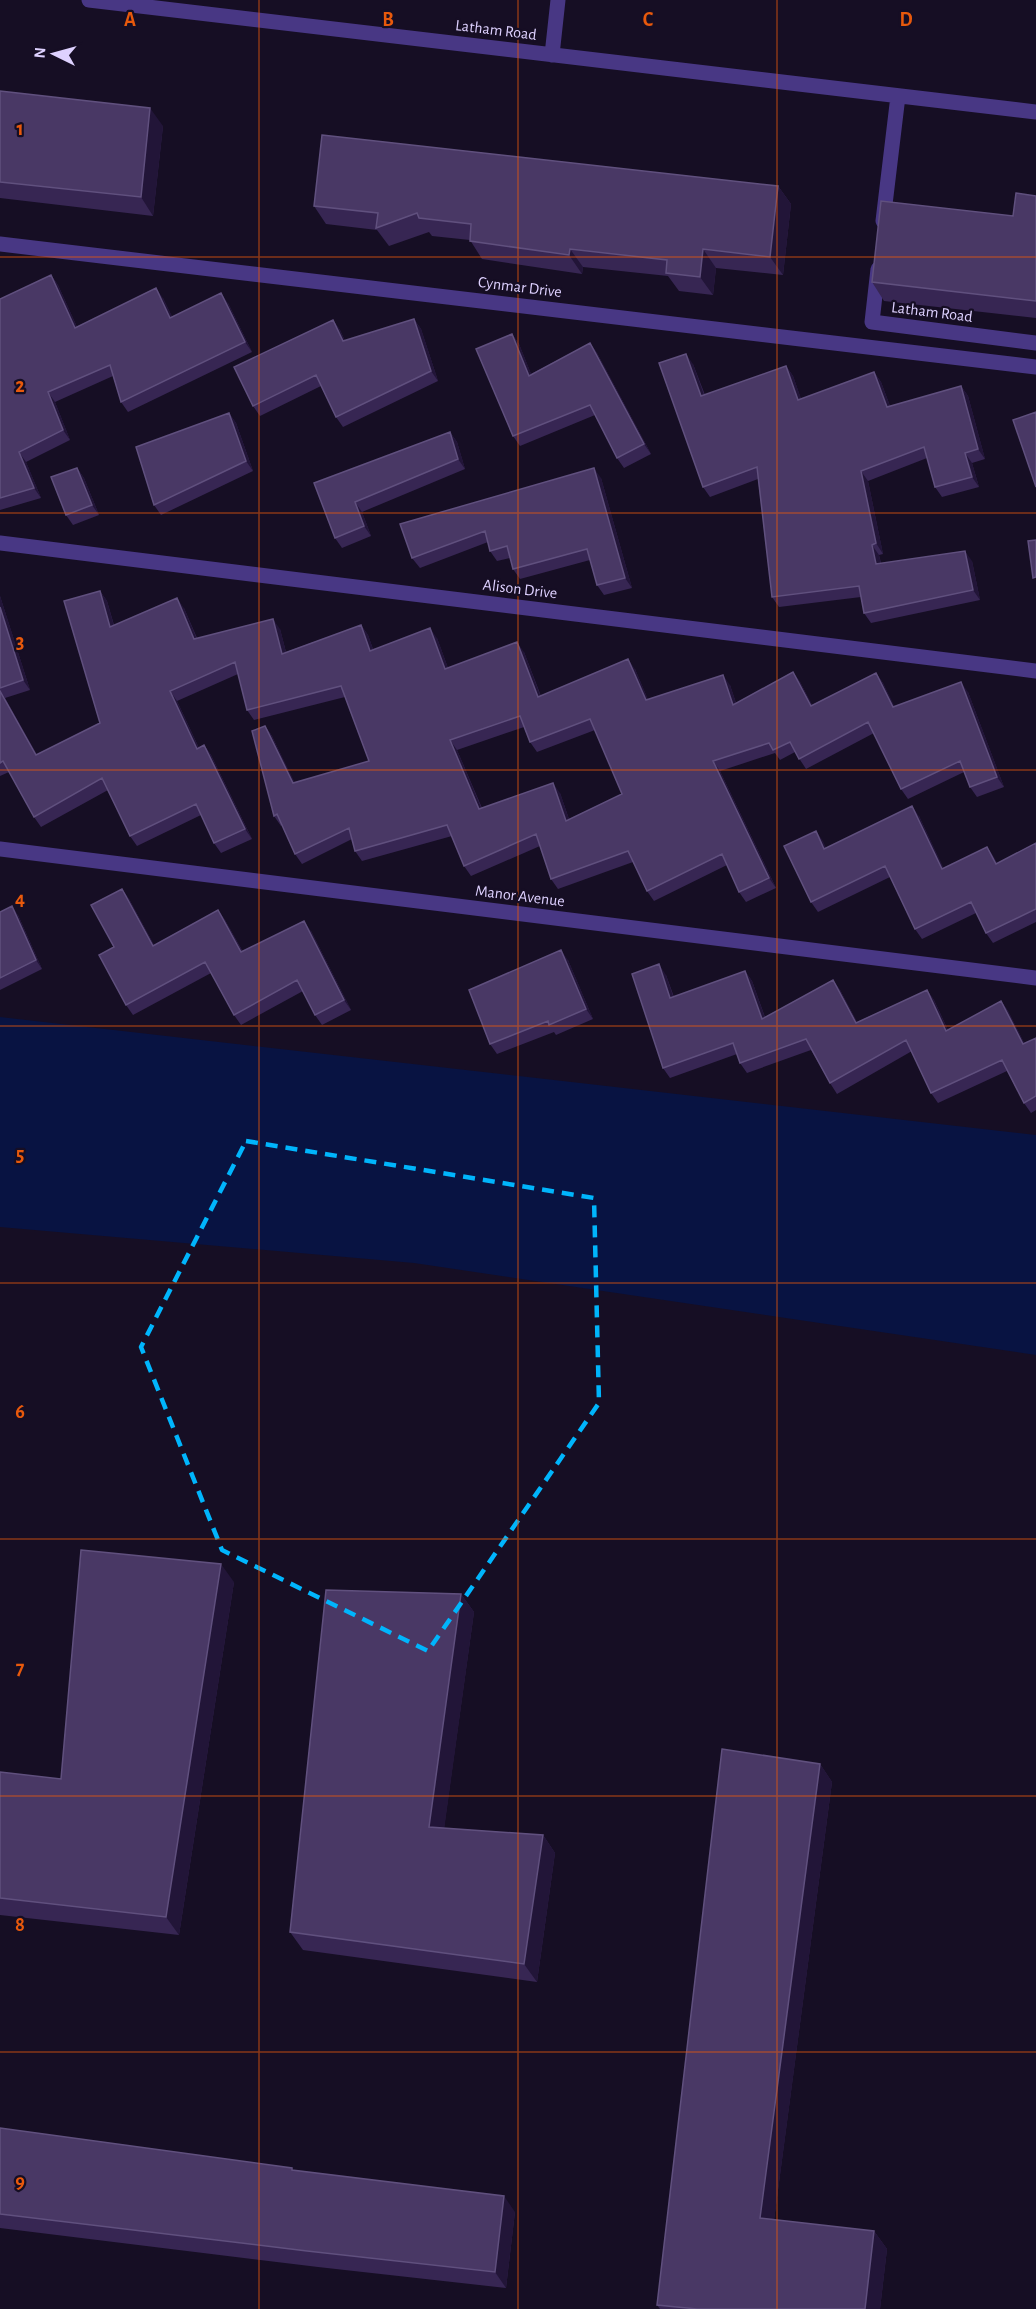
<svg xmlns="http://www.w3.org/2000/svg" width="1036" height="2309" viewBox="0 0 1036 2309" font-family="'Alegreya Sans',sans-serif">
<rect width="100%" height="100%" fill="#160e24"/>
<!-- water -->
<path fill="#081342" d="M0,1017L1036,1135V1355L414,1263L0,1227Z"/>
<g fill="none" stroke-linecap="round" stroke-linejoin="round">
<!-- minor -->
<path stroke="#483784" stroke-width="15" d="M89,0L1036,112
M552,55L558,0
M883,221L898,96
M0,244L1036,367
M878,269L872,322L1036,343
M0,543L1036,671
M0,849L1036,978"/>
</g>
<!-- wall -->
<path fill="#372653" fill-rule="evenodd" d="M0,91L163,126L153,216L0,198Z
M778,186L791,204L783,275L716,268L713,295L679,291L668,276L583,267L582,274L482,259L470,240L432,236L429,232L389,246L377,230L326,224L314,206Z
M1036,196V318L884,301L872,282L1013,216Z
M51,275L58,285L77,327L163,298L172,317L228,303L252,352L128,412L121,402L113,376L55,402L70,440L26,462L41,498L0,510V299Z
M414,319L421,329L438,381L343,427L336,417L321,386L260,416L253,406L333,320L340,330L345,341Z
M512,334L519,344L531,374L590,343L597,353L651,454L624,468L617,458L595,415L520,446L513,436Z
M693,364L705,395L786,366L793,376L801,399L874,372L881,382L890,406L961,386L968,396L985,459L972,463L979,487L942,497L935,487L927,458L868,481L883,554L879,555L881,563L972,561L980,600L871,623L864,613L861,597L779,607L772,597L758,479L710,497L703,487Z
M229,413L236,423L253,471L161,515L154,505Z
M450,432L457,442L465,469L362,512L371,536L342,548L335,538L314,483Z
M77,468L84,478L99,515L73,525L66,515Z
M601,478L632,588L604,595L597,585L590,560L520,579L513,569L510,558L497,561L490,551L488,542L420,568L412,558Z
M100,591L107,601L114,625L184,608L197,638L280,629L286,652L361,625L368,635L373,649L437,638L448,668L524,652L541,696L635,669L648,700L730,685L736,703L793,672L800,682L812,705L876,673L883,683L894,707L968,692L1004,787L977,797L970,787L964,772L908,799L901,789L874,733L806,769L795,752L780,760L775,753L720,771L776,888L746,902L739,892L727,865L654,901L647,891L633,862L558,889L551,879L540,846L471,876L464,866L452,836L362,861L355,851L352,839L302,864L295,854L282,825L281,826L274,816L265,726L272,736L294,783L369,761L345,697L254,720L247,710L238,674L177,701L199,748L204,745L211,755L252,839L221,853L214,843L201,815L137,846L130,836L108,790L41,827L34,817L9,772L0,776V596L30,690L5,698L37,755L100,723ZM524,727L530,742L537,752L595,730L622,794L569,819L560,793L482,808L457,750Z
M919,816L943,868L987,847L997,863L1036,843V922L993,943L986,933L976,913L922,939L915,929L890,877L818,912L811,902L816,831L826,848Z
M122,889L129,899L154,945L218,910L225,920L243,952L311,931L351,1010L322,1025L315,1015L303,991L241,1025L234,1015L211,973L133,1015L126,1005L114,947Z
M0,912L18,915L42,969L0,990Z
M568,960L593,1019L556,1035L554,1032L497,1054L490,1044Z
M745,971L752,981L765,1017L833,980L840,990L857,1022L927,990L934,1000L948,1030L1001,1001L1008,1011L1024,1043L1036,1038V1110L1031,1113L1024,1103L1007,1071L938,1103L931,1093L912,1051L837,1094L830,1083L811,1050L747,1073L740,1063L737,1054L670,1078L663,1068L666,975L674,997Z
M234,1582L179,1935L0,1915V1772L61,1779Z
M461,1594L474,1612L444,1828L543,1835L555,1853L537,1982L303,1950L290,1932Z
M820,1764L832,1782L774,2220L874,2231L887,2249L880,2309H660L657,2305Z
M0,2128L294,2170L515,2212L506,2288L318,2267L0,2228Z"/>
<!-- shaded-wall -->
<path fill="#221538" d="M150,108L163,126L153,216L141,197Z
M778,186L791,204L783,275L770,257Z
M570,249L583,267L582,274L569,255Z
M703,249L716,268L713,295L700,277Z
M51,275L58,285L82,338L75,328Z
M156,288L163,298L178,328L170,318Z
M221,293L228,303L252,352L245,342Z
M414,319L421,329L438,381L431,371Z
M333,320L340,330L350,351L343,341Z
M512,334L519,344L536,386L529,376Z
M590,343L597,353L651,454L644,444Z
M686,354L693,364L708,406L701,396Z
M786,366L793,376L805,410L798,400Z
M874,372L881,382L894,417L887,407Z
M961,386L968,396L985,459L978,449Z
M48,392L55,402L70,440L63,430Z
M229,413L236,423L253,471L246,461Z
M450,432L457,442L465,469L458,459Z
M19,452L26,462L41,498L34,488Z
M965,453L972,463L979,487L972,477Z
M77,468L84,478L99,515L92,505Z
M594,468L601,478L632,588L625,578Z
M861,471L868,481L883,554L876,543Z
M355,502L362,512L371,536L364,526Z
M872,545L879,555L883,574L876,564Z
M965,551L972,561L980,600L973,590Z
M100,591L107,601L117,637L110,627Z
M0,596L30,690L23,680L0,607Z
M177,598L184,608L201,649L194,639Z
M273,619L280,629L289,664L282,654Z
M361,625L368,635L377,661L370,651Z
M430,628L437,638L452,679L445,669Z
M517,642L524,652L545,708L538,697Z
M628,659L635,669L653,711L646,700Z
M793,672L800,682L818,716L811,706Z
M876,673L883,683L900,717L893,707Z
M723,675L730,685L740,715L733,705Z
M961,682L968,692L1004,787L997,777Z
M0,691L5,698L43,765L36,755Z
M170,691L177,701L204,759L197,749Z
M265,726L272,736L300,793L293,783Z
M450,740L457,750L486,819L479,809Z
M204,745L211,755L252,839L245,829Z
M713,761L720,771L776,888L769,878Z
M553,783L560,793L573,831L566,821Z
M912,806L919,816L949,879L942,869Z
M816,831L823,841L831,859L824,849Z
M987,847L994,857L1003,874L996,864Z
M122,889L129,899L160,956L153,946Z
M12,906L18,915L42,969L36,960Z
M218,910L225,920L248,962L241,952Z
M304,921L311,931L351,1010L344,1000Z
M561,950L568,960L593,1019L586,1009Z
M659,964L666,975L677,1008L670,998Z
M745,971L752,981L769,1029L762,1019Z
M833,980L840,990L863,1033L856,1023Z
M927,990L934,1000L953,1041L946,1031Z
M1001,1001L1008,1011L1030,1054L1023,1044Z
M221,1564L234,1582L179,1935L166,1917Z
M461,1594L474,1612L442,1845L429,1827Z
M820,1764L832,1782L772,2236L760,2218Z
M543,1835L555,1853L537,1982L524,1964Z
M504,2196L515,2212L506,2288L495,2272Z
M874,2231L887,2249L880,2309H865Z"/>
<!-- building -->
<path fill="#493865" stroke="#60507e" stroke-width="1.5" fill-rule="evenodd" d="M0,91L150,108L141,197L0,182Z
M322,135L778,186L770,257L703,249L700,277L666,273L667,260L570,249L569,255L470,241L471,224L419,218L417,213L376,228L378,213L314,206Z
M1016,193L1036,196V301L872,282L881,201L1013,216Z
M51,275L75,328L156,288L170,318L221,293L245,342L121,402L110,365L48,392L63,430L19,452L34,488L0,498V299Z
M414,319L431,371L336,417L316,375L253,406L234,367L333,320L343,341Z
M512,334L529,376L590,343L644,444L617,458L590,405L513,436L476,349Z
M686,354L701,396L786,366L798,400L874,372L887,407L961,386L978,449L965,453L972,477L935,487L924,447L861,471L876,543L872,545L876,564L965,551L973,590L864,613L859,586L772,597L757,467L703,487L659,363Z
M1036,412V487L1013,420Z
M229,413L246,461L154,505L136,447Z
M450,432L458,459L355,502L364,526L335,538L314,483Z
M77,468L92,505L66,515L51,477Z
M594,468L625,578L597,585L587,549L513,569L507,546L490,551L485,531L412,558L400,524Z
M1036,540V577L1033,578L1028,541Z
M100,591L110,627L177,598L194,639L273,619L282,654L361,625L370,651L430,628L445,669L517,642L538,697L628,659L646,700L723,675L733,705L793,672L811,706L876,673L893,707L961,682L997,777L970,787L960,761L901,789L868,722L799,759L790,742L773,750L769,743L713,761L769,878L739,892L722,854L647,891L628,851L551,879L536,834L464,866L447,825L355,851L349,828L295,854L277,814L274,816L252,731L265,726L293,783L369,761L341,686L247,710L235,662L170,691L197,749L204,745L245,829L214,843L196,804L130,836L102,778L34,817L3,761L0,763V691L36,755L100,723L64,601ZM520,716L530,742L590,719L622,794L566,821L553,783L479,809L450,740Z
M0,607L23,680L0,688Z
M912,806L942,869L987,847L996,864L1036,843V909L986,933L971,902L915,929L885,866L811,902L784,846L816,831L824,849Z
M122,889L153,946L218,910L241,952L304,921L344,1000L315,1015L297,980L234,1015L205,962L126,1005L99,955L114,947L91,905Z
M12,906L36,960L0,978V912Z
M561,950L586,1009L549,1025L548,1021L490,1044L469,990Z
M659,964L670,998L745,971L762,1019L833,980L856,1023L927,990L946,1031L1001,1001L1023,1044L1036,1038V1096L1024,1103L1002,1060L931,1093L906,1040L830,1083L806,1039L740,1063L733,1043L663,1068L632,974Z
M81,1550L221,1564L166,1917L0,1898V1772L61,1779Z
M326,1590L461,1594L429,1827L543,1835L524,1964L290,1932Z
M722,1749L820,1764L760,2218L874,2231L865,2309H697L657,2305Z
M0,2128L292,2168V2170L504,2196L495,2272L307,2251L0,2214Z"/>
<!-- marked area -->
<path fill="none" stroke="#00b5fc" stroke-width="4.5" stroke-dasharray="12 8" stroke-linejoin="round" d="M246,1141L594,1198L599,1403L428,1651L222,1550L141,1347Z"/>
<!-- grid -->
<path fill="none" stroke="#e8590c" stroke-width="1.5" stroke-opacity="0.55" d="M259,0V2309M518,0V2309M777,0V2309M0,257H1036M0,513H1036M0,770H1036M0,1026H1036M0,1283H1036M0,1539H1036M0,1796H1036M0,2052H1036"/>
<g text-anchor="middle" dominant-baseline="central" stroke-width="4.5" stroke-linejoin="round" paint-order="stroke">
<!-- street labels -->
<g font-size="16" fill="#ded1ff" stroke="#160e24">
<text transform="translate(496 30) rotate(7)">Latham Road</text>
<text transform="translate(520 287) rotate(7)">Cynmar Drive</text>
<text transform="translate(932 312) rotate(7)">Latham Road</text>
<text transform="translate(520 589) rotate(7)">Alison Drive</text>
<text transform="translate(520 896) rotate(7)">Manor Avenue</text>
</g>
</g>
<g font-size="20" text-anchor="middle" font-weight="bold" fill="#e8590c" stroke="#160e24" stroke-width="4.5" stroke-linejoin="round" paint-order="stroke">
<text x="130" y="26">A</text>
<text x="388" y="26">B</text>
<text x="648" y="26">C</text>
<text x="906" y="26">D</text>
<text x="20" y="135">1</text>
<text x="20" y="392">2</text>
<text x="20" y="648">3</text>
<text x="20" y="905">4</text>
<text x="20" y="1161">5</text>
<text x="20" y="1418">6</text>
<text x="20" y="1674">7</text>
<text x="20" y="1931">8</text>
<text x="20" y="2188">9</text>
</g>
<!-- north arrow -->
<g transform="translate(54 54) rotate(275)" stroke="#160e24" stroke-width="4.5" paint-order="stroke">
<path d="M0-4.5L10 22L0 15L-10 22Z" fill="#ded1ff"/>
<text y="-9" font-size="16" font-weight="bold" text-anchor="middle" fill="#ded1ff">N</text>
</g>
</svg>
